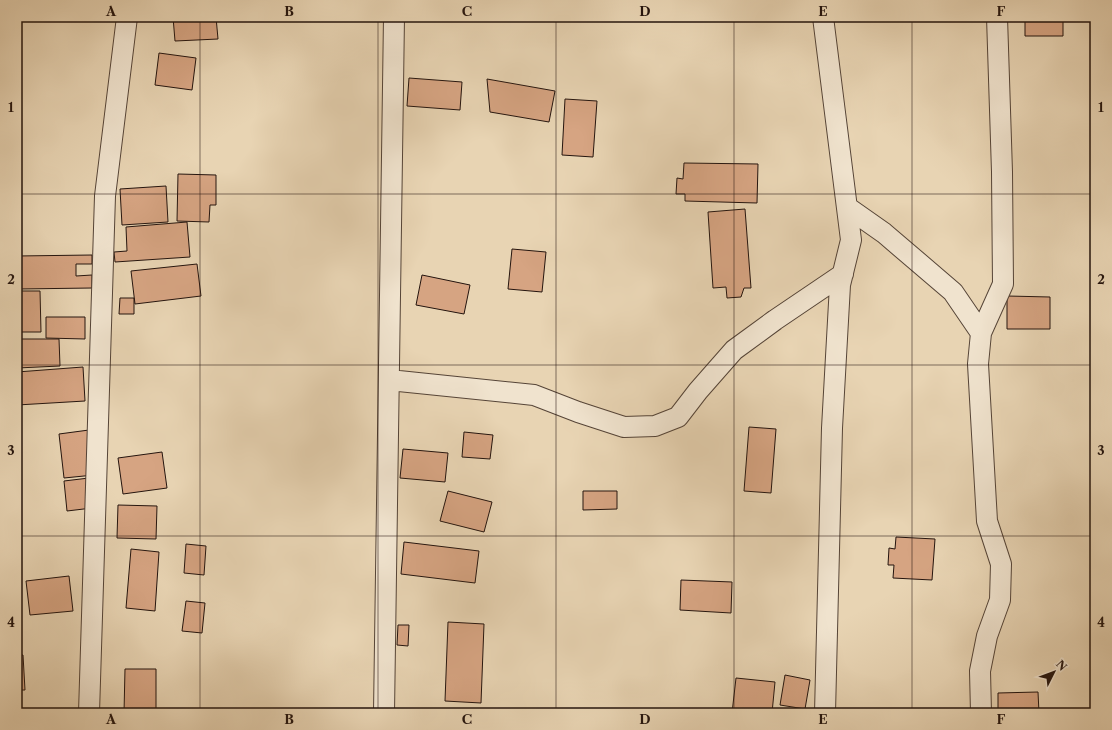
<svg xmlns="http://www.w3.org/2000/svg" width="1112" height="730" viewBox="0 0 1112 730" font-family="'Libre Caslon Text',serif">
<rect width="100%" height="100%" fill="#e8d4b3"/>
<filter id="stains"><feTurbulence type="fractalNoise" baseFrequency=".005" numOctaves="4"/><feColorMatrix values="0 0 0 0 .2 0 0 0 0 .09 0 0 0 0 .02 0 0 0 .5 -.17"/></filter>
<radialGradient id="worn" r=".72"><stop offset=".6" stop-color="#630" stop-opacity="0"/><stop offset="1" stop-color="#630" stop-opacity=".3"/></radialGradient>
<!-- building -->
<path fill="#d6a482" stroke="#24140e" d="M173,17H216L218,39L175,41Z
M1025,17H1063V36H1025Z
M159,53L196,58L192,90L155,85Z
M409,78L462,82L460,110L407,106Z
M487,79L555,91L549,122L490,112Z
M565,99L597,101L593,157L562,155Z
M684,163L758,164L757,203L685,201V194H676L677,178L683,179Z
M178,174L216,175V205H210L209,222L177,221Z
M166,186L168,222L122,225L120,189Z
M745,209L751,288H744L741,297L727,298L726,287L713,288L708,212Z
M187,222L190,257L115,262L114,252L127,251L126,227Z
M512,249L546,252L542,292L508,289Z
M92,255V264H76V276L92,275V288L17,289V256Z
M197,264L201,296L135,304L131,271Z
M422,275L470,285L464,314L416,305Z
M17,291H40L41,332H17Z
M1007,296L1050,297V329H1007Z
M120,298H134V314H119Z
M46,317H85V339L46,338Z
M17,339H59L60,366L17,368Z
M83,367L85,401L17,405V372Z
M749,427L776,429L771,493L744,491Z
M89,430L94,475L64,478L59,434Z
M464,432L493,435L490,459L462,457Z
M403,449L448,453L445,482L400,478Z
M162,452L167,488L123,494L118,458Z
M89,478L92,508L67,511L64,481Z
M448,491L492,502L484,532L440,521Z
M583,491H617V509L583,510Z
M118,505L157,506L156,539L117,538Z
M896,537L935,539L932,580L893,578L894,565H888L889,548L895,549Z
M404,542L479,551L475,583L401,574Z
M186,544L206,546L204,575L184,573Z
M131,549L159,552L155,611L126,608Z
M69,576L73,611L30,615L26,581Z
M681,580L732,582L731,613L680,610Z
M186,601L205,603L202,633L182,631Z
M448,622L484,624L481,703L445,701Z
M398,625H409L408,646L397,645Z
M17,655H23L25,690H17Z
M125,669H156V713H124Z
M785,675L810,680L805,709L780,705Z
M736,678L775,682L772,713H732Z
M1038,692L1039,713H998V693Z"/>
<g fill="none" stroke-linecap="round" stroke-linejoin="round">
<defs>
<path id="minor" d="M823,17L851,240L840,285L832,428L825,713
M847,207L884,233L953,292L981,333
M389,380L534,395L578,412L624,427L655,426L678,417L698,391L734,350L775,320L843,274
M89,713L105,196L127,17
M384,713L394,17
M981,713L980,671L987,636L1000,600L1001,564L987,521L978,364L981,333L1003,284L1002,172L997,17"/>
</defs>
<!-- minor casing -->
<use href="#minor" stroke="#554437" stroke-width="22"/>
<!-- minor -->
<use href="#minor" stroke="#f0e3ce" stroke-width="20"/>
</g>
<!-- grid -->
<path fill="none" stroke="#24140e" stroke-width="1" stroke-opacity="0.55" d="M200,17V713M378,17V713M556,17V713M734,17V713M912,17V713M17,194H1095M17,365H1095M17,536H1095"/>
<!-- margin -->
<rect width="1112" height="730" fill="none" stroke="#e8d4b3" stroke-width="44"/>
<!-- north arrow -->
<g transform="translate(1054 672) rotate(48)" stroke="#f0e3ce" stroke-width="3" paint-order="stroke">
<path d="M0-3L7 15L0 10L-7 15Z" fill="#24140e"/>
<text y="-6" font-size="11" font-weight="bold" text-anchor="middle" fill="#24140e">N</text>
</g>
<rect x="22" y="22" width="1068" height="686" fill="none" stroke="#24140e" stroke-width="1.5"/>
<g font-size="13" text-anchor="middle" font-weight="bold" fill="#24140e">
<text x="111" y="16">A</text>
<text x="289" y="16">B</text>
<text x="467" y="16">C</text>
<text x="645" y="16">D</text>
<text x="823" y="16">E</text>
<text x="1001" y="16">F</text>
<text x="11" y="112">1</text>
<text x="1101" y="112">1</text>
<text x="11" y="284">2</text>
<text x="1101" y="284">2</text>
<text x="11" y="455">3</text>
<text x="1101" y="455">3</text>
<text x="11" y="627">4</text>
<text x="1101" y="627">4</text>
<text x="111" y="724">A</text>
<text x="289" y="724">B</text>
<text x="467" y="724">C</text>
<text x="645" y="724">D</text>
<text x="823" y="724">E</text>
<text x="1001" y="724">F</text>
</g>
<rect width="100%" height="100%" filter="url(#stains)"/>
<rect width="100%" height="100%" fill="url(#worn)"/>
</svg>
